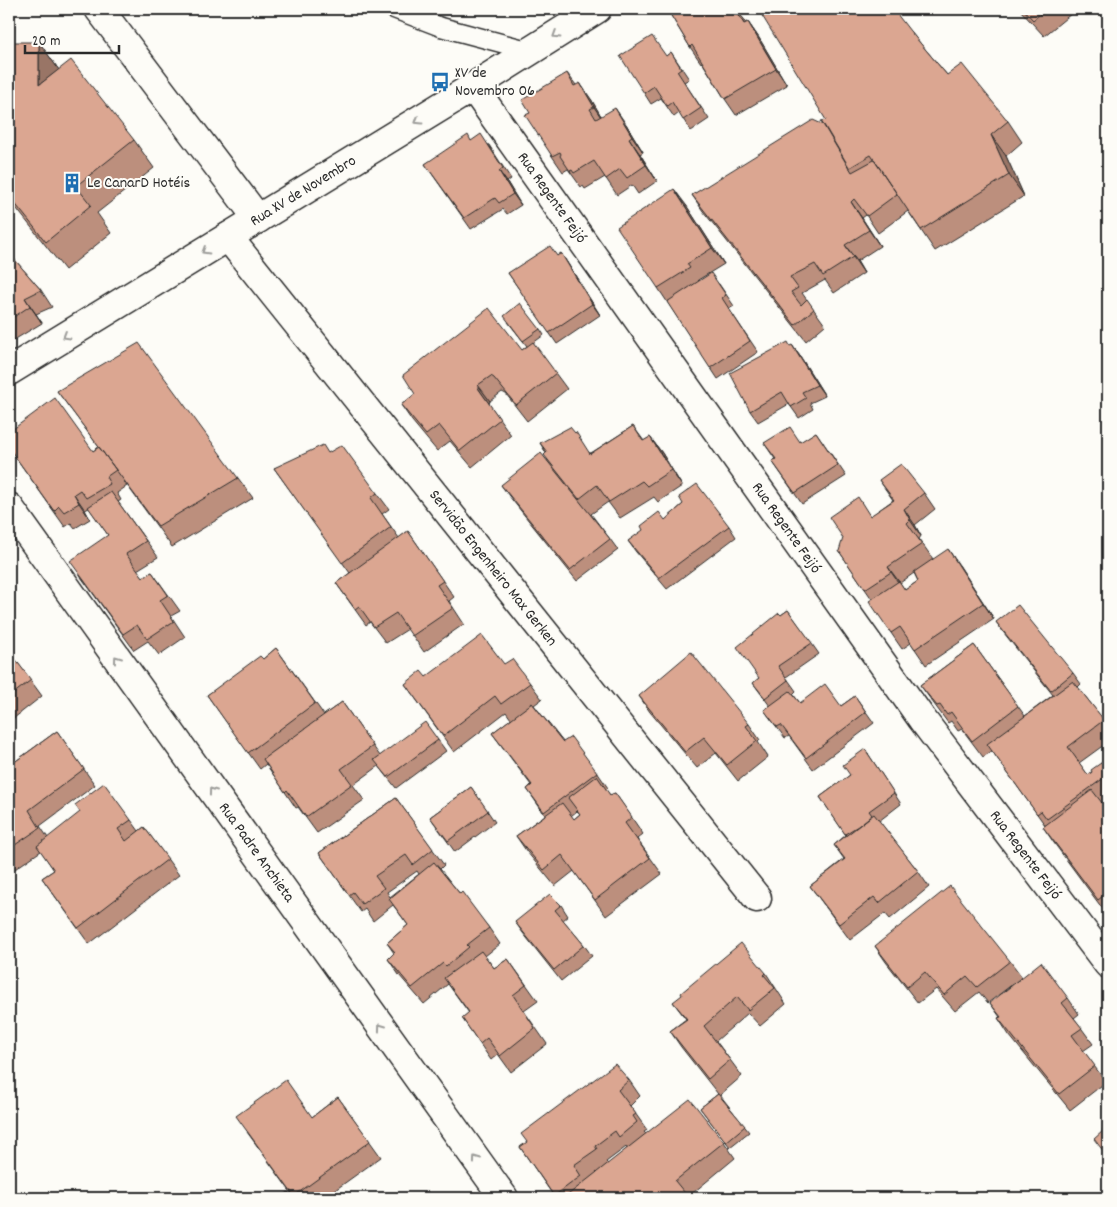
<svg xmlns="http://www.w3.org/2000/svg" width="1117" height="1207" viewBox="0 0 1117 1207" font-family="Dekko,sans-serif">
<rect width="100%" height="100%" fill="#fdfcf7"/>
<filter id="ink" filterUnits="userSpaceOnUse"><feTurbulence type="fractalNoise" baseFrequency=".02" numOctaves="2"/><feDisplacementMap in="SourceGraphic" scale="10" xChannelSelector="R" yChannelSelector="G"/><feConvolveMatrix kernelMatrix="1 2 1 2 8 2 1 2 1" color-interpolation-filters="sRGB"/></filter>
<g filter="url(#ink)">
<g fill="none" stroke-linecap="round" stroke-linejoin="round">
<defs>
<path id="lane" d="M394,9L441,27L531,51"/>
<g id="street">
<path d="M99,9L258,219"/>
<path id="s1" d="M473,87L922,719L1108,964"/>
<path id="s2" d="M228,237L757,898"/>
<path id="s3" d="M9,507L504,1198"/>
</g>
<g id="primary">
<path id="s4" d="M9,371L473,87L597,9"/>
</g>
</defs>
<!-- lane casing -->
<use href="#lane" stroke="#2b2b2b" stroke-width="21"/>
<!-- street casing -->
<use href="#street" stroke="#2b2b2b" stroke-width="31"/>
<!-- primary casing -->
<use href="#primary" stroke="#2b2b2b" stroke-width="31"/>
<!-- lane -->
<use href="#lane" stroke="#fdfcf7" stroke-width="18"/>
<!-- street -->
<use href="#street" stroke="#fdfcf7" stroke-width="28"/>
<!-- primary -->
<use href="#primary" stroke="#fdfcf7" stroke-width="28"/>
</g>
<!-- wall -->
<path fill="#bc8f7d" stroke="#2b2b2b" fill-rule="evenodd" d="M667,9H736L746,23L748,22L759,38L787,85L736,115L725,99L702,62L701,63L690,47Z
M1019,9H1077L1044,36Z
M910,31L947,75L1008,121L1022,142L1006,156L1024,196L935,251L908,211L878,233L866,215L862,218L880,246L857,261L864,273L834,293L825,280L802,293L825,325L806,341L703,211L692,195L824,125L826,120Z
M39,42L59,70L134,140L154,168L97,213L111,233L65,270L9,199V102L13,107Z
M671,52L689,79L684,82L709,119L691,131L679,113L674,117L661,98L651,104L644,93L666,56Z
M567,73L576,85L591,99L601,116L626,124L643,152L640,154L657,181L638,194L632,185L617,195L605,177L585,189L583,186L581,187L568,169L563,172L552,156L530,113Z
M471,141L489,145L511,179L507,182L521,205L507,214L503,209L471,229L425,164Z
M686,205L724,264L698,280L699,281L719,284L734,306L729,309L758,352L718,379L658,288Z
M9,253L41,290L52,307L36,314L42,323L9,343Z
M561,253L568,264L600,315L557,344L508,273L557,256Z
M508,322L540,329L544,335L533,343L567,389L527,421L506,394L502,392L490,401L489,404L511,435L472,467L450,441L437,451L412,421L401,405L415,394L522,350L527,346Z
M790,346L800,356L825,396L810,403L813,409L799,418L789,404L758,422L750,411Z
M57,391L238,478L253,498L172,547L124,481L127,486L117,493L121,500L118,502L158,557L137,570L143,577L152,572L180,611L171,616L185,637L159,655L148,641L134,650L81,577L108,535L89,508L85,510L90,519L75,528L71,523L65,527L9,448L93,451L99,447Z
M633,426L644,441L650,437L662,453L682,486L658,502L654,497L620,518L608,502L591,514L610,539L618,550L577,581L509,496L501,485L548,461L546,453L540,443L591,453Z
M816,432L846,476L802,504L772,461L775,459L764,443L801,442Z
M329,453L377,493L389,509L382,514L399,538L408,531L454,597L449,601L464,624L424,652L408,629L386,643L370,622L366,625L336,583L350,573L274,468Z
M879,480L924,493L935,509L915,525L921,536L919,539L933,559L959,565L994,619L926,665L911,643L902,649L891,633L872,599L839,551L871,516L893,500ZM914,573L918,581L905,590L900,583Z
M683,504L729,526L736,537L667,589L636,552L628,541L665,520Z
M788,610L819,654L786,677L796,691L793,694L800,703L841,706L855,696L874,723L813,769L789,736L785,738L764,710L770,706L753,683L759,678L781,615Z
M996,622L1073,673L1081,684L1078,687L1108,726V742L1079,763L1088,775L1108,758V799L1102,803L1106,808L1108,807V916L1054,843L1043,827L1045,825L992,751L983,757L962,729L958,731L951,721L948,723L920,685L974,645L1025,716L1053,695L1004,633Z
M276,648L324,715L342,702L380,756L438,740L446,751L396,788L379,766L353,785L364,800L317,833L298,807L296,808L266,764L260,769L207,695L263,659Z
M9,651L42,696L9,722Z
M504,664L530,683L542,699L534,705L563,742L597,772L608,788L606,790L610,795L615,793L643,834L637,839L662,874L606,916L574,871L555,886L527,852L516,836L545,815L527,789L531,785L492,733L511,719L506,712L454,752L405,684L426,677ZM577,811L580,814L574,819L571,816Z
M639,696L749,724L760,740L758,742L768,757L738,781L716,753L697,768L650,712Z
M57,731L95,785L40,826L48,838L131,820L139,831L144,827L179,875L89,944L42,878L54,870L41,851L9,873V766Z
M865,749L901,804L879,821L918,871L929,887L890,919L885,913L850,940L810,886L844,859L834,845L846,835L820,797L850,775Z
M471,787L495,822L455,852L430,817Z
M396,798L444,865L440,869L460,894L489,928L500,944L485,956L494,968L508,959L538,1001L524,1011L547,1044L511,1072L498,1054L491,1060L462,1018L469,1013L448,984L424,1004L399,975L388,959L394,953L387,943L408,925L393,905L373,921L365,909L361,912L319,853ZM417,871L419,874L390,897L387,892Z
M561,905L568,916L563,920L584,945L592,956L561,981L523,933L515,922Z
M875,946L1010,961L1022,977L988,1003L979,992L955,1011L936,989L918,1003L886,962Z
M766,973L786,1004L760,1026L748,1013L716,1041L742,1076L720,1095L749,1132L730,1147L700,1108L718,1094L681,1047L670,1031L686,1019L673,1002Z
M1068,998L1079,1014L1074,1018L1093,1044L1083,1051L1106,1082L1070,1110L1009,1035L998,1018L1000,1017L990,1003Z
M629,1080L640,1096L630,1106L647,1130L644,1132L646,1134L724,1142L735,1158L688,1197L689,1198H555L520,1147ZM626,1147L627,1149L608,1164L606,1162Z
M338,1097L381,1157L324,1198H295L247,1132L312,1117Z"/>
<!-- shaded-wall -->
<path fill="#997466" stroke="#2b2b2b" d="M735,9L744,19L756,41L744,24Z
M748,22L759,38L787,85L776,69Z
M39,42L59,70L39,85Z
M580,83L591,99L605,123L594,107Z
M615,108L626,124L643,152L632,136Z
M991,135L1006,156L1024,196L1009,175Z
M629,138L640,154L657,181L646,165Z
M499,171L507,182L521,205L513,194Z
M674,189L686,205L724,264L712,248Z
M851,202L862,218L880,246L869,230Z
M845,245L857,261L864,273L853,257Z
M561,253L568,264L600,315L592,304Z
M25,298L36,314L42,323L30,306Z
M792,345L800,356L825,396L817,385Z
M478,385L490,401L489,404L478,388Z
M650,437L662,453L682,486L671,470Z
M74,494L85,510L90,519L79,503Z
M904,509L915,525L921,536L910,520Z
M948,549L959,565L994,619L983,603Z
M888,567L900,583L902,588L891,572Z"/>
<!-- building -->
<path fill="#dba691" stroke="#2b2b2b" d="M667,9H735L744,24L748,22L776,69L725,99L692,45L690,47Z
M758,9H893L910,31L947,75L962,64L1008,121L991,135L1009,175L921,230L871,155L849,168L821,121L826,120Z
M1023,9H1046L1033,20Z
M652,36L666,56L671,52L681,68L677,71L701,108L683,120L672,102L667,106L654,86L644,93L620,56Z
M13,42H39V85L71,60L134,140L76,186L91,205L46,242L9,196V102L13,107Z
M567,73L574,86L580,83L594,107L590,109L596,119L615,108L632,136L629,138L646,165L627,178L620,169L606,179L594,161L574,173L572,170L570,171L560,156L561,154L560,152L552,156L525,115L530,113L522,100Z
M813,120L824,125L852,172L874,160L897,194L867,216L854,199L851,202L869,230L845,245L853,257L823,276L815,264L790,277L798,288L791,292L801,305L807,299L814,309L795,325L692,195Z
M481,134L503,168L499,171L513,194L499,203L495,198L464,218L425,164L468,135L471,141Z
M674,189L712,248L687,264L690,268L658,288L617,227Z
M550,246L557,256L561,253L592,304L549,333L508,273Z
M9,253L41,290L25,298L30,306L9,320Z
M711,273L726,295L722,298L750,341L710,368L667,302Z
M520,303L540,329L523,341L504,316Z
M489,308L522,350L533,342L556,373L516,405L494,378L491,376L478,385V388L500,419L460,451L439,425L426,435L401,405L415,394L403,375Z
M788,342L790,346L792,345L817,385L802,392L806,398L791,407L782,392L750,411L730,373Z
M139,343L238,478L158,526L57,391Z
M55,398L93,451L99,447L116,470L106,477L110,484L86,498L80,490L74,494L79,503L64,512L59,506L54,511L9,448V432Z
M633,426L643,441L650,437L671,470L647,486L642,481L609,502L597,485L579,499L544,455L547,452L540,443L570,427L575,433L576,432L590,454Z
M790,427L800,442L816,432L838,465L795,493L772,461L776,459L764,443Z
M323,445L328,453L342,445L377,493L371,498L391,527L342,563L274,468Z
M541,453L610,539L570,570L501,485Z
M901,464L924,493L904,509L910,520L907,523L922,544L888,567L891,572L865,589L839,551L843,538L829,517L858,497L870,516L894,500L879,480Z
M697,484L729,526L659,578L628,541L643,530L641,526L659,512L665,520L683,504L679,497Z
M111,492L146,541L126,554L143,577L152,572L168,595L160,600L174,621L147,639L137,625L123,634L70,561L108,535L88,507Z
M408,531L443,581L437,585L453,608L412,636L396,613L374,627L359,606L355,609L336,583Z
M948,549L983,603L915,649L900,627L891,633L869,601L899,581L905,590L918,581L914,572Z
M1018,605L1073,673L1051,691L996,622Z
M788,610L812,643L778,666L788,680L765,698L753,683L759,678L737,647L779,613L781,615Z
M482,635L504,664L512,659L530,683L501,704L495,696L443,736L405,684L421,671L426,677Z
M974,645L1018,706L972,741L951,712L947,715L940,705L937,706L920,685Z
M276,648L315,703L248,753L207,695L260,656L263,659Z
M9,651L31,680L9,697Z
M691,652L749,724L746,726L757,741L727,765L704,737L685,752L639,696Z
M1073,681L1104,720L1068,747L1088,775L1092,772L1091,770L1108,758V775L1047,819L1041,811L1037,814L987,744Z
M825,684L841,706L855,696L866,712L806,758L781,725L777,727L764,710L790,691L800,703Z
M342,702L373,746L341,769L352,784L306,817L287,790L285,792L263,759Z
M532,703L563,742L571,737L597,772L544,812L527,789L532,785L492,733Z
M425,722L438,740L388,777L374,760Z
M57,731L84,769L29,810L40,828L9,849V766Z
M865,749L894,793L869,811L872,815L858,826L845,834L820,797L850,775L843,765Z
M597,776L610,795L615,793L632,817L625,823L650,858L595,900L562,855L544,870L516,836L562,803L574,819L580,814L568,798Z
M104,783L131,820L118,829L126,841L144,827L168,859L78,928L42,878L54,870L37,846L80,812L75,805Z
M471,787L488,811L448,841L430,817Z
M1092,790L1106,808L1108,807V892L1098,900L1043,827Z
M396,798L433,849L413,865L406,855L375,876L384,888L362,904L353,892L349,895L319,853Z
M874,814L918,871L879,903L874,897L839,924L810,886L845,859L834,845Z
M434,862L460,894L462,892L489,928L467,945L469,947L446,966L443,963L412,988L388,959L395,952L387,943L408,925L389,899Z
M950,886L1010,961L977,987L967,976L944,995L925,972L907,987L875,946Z
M550,894L561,905L555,910L584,945L554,970L515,922Z
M741,943L766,973L764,975L775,988L748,1010L737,997L704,1026L730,1060L708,1079L670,1031L687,1019L673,1002L682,995L681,993Z
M481,951L494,968L508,959L526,985L513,995L535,1028L500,1056L487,1038L480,1044L462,1018L469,1012L444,978Z
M1041,962L1068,998L1062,1003L1082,1028L1072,1035L1095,1066L1059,1094L998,1018L1001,1017L990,1003Z
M615,1064L629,1080L618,1090L636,1114L633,1116L637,1122L619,1137L615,1131L595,1146L597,1149L574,1165L581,1176L554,1196L520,1147L527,1142L521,1134Z
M286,1080L312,1117L338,1097L370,1141L294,1196L236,1116Z
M718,1094L745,1126L726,1142L700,1108Z
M690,1099L724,1142L675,1181L689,1198H564Z
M1108,1125V1157L1094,1139L1103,1131L1102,1130Z
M288,1192L293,1198H281Z"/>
<!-- one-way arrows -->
<defs><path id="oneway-chevron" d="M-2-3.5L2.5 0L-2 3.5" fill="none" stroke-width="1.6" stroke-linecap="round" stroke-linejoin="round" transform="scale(1.25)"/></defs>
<g stroke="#9e9e9b">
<use href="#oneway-chevron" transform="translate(556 35) rotate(148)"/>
<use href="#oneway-chevron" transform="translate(418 121) rotate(148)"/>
<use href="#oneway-chevron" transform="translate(205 251) rotate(149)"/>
<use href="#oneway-chevron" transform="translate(66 336) rotate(149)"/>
<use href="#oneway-chevron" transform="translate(117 659) rotate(-126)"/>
<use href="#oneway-chevron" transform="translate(212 791) rotate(-126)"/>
<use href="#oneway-chevron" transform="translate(381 1027) rotate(-126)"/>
<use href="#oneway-chevron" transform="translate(476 1159) rotate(-126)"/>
</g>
</g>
<!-- icons -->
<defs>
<symbol id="bus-bare" viewBox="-9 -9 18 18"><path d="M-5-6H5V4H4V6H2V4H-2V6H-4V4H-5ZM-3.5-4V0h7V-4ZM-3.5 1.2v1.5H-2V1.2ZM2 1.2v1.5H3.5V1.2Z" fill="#1f6fb2" stroke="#fdfcf7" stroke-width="2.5" paint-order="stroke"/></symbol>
<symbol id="building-bare" viewBox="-9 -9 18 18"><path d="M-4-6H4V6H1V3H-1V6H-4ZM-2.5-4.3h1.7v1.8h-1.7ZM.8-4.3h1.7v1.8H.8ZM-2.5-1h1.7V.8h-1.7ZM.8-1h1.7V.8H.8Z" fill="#1f6fb2" stroke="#fdfcf7" stroke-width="2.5" paint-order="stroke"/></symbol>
</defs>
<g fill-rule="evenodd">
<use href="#bus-bare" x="426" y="68" width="28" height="28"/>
<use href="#building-bare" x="58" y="169" width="28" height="28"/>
</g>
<g text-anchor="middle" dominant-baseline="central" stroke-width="4" stroke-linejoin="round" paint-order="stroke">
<!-- poi labels -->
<g font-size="16" fill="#2b2b2b" stroke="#fdfcf7" text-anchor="start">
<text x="455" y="73">XV de<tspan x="455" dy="18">Novembro 06</tspan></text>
<text x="87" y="183">Le CanarD Hotéis</text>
</g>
<!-- street labels -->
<g font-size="16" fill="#2b2b2b" stroke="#fdfcf7">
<text stroke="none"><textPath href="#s4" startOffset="345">Rua XV de Novembro</textPath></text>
<text stroke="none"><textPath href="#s1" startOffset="136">Rua Regente Feijó</textPath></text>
<text stroke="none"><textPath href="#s1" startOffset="541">Rua Regente Feijó</textPath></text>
<text stroke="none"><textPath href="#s2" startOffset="424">Servidão Engenheiro Max Gerken</textPath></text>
<text stroke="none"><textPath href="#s3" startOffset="425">Rua Padre Anchieta</textPath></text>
<text stroke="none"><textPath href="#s1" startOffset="946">Rua Regente Feijó</textPath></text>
</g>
</g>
<!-- margin -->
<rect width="1117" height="1207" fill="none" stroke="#fdfcf7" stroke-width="30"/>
<rect x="15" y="15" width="1087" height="1177" fill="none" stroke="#2b2b2b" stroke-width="2" filter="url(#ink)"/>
<!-- scale -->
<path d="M25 45v8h94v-8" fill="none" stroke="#2b2b2b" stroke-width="2.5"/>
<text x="32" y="45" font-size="15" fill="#2b2b2b" stroke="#fdfcf7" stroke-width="4" paint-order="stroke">20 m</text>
</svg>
